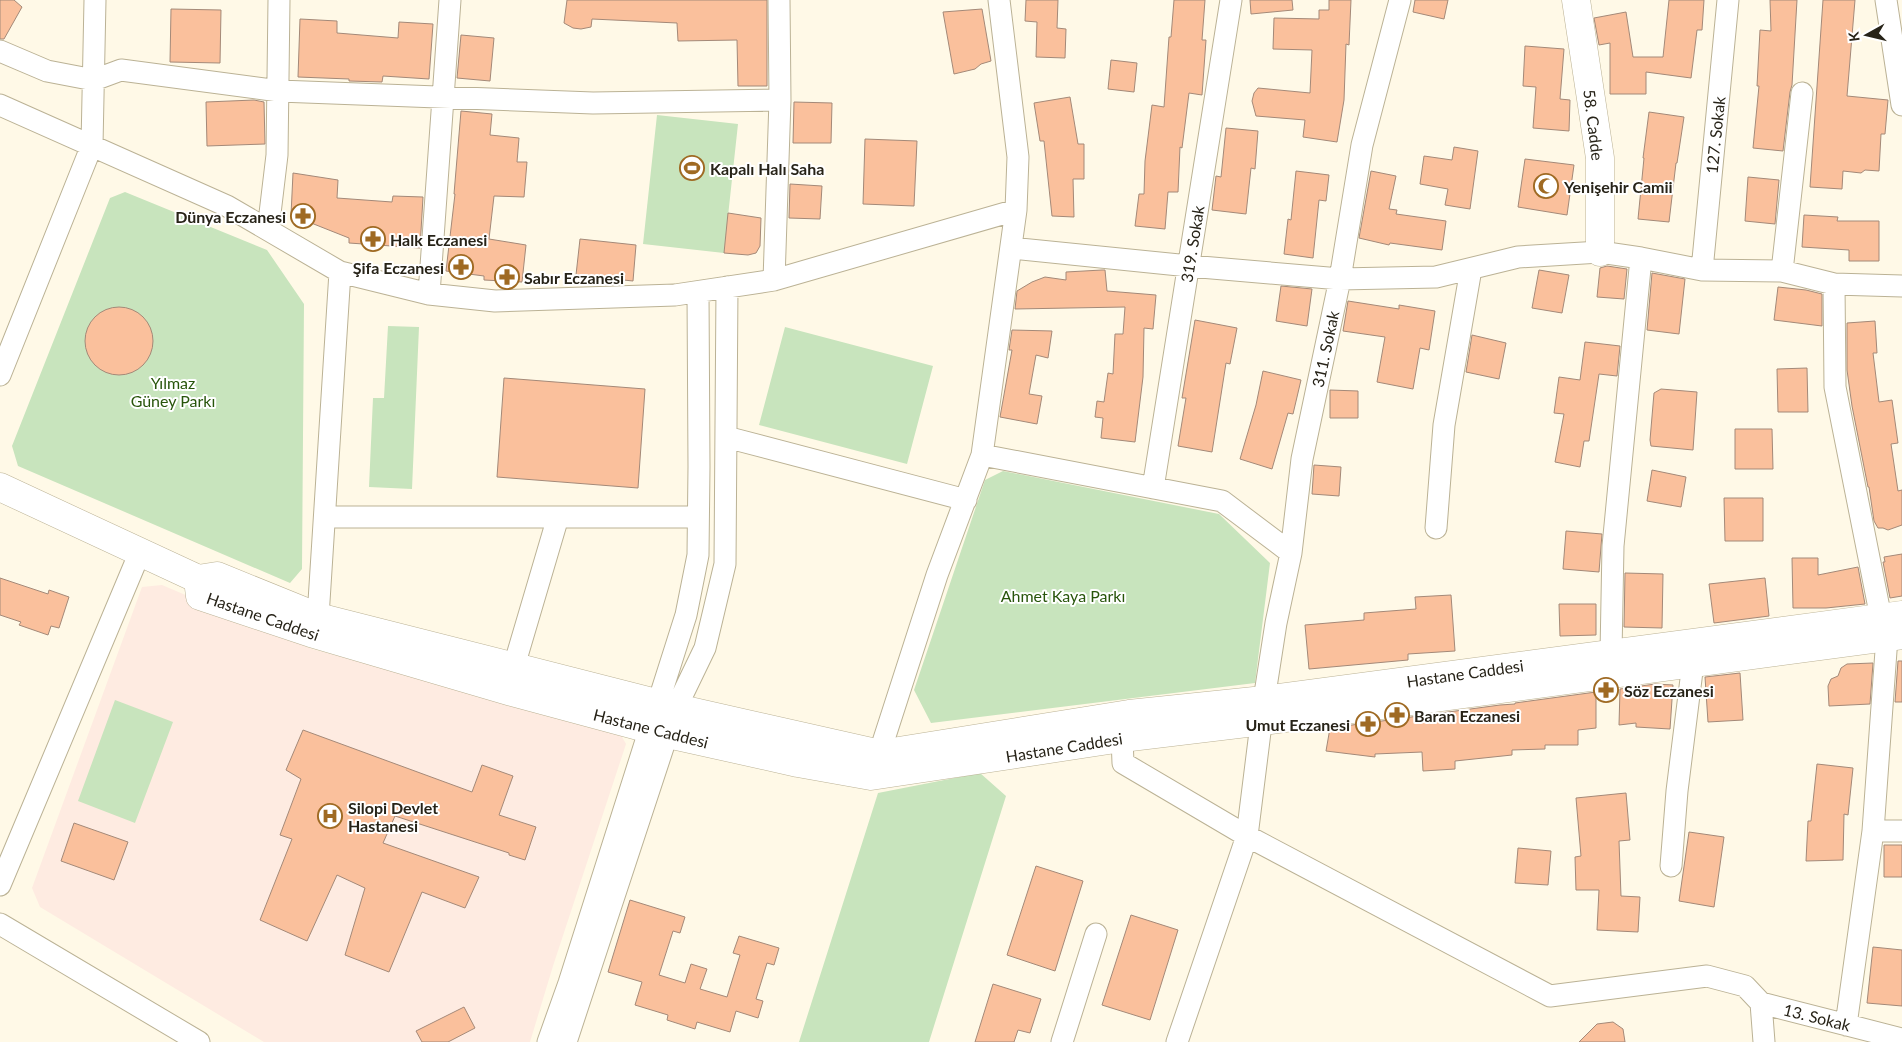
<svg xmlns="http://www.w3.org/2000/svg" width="1902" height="1042" viewBox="0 0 1902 1042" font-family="Lato,sans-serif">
<rect width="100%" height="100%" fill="#fff9e7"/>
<!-- medical -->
<path fill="#feebe1" d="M162,585L312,649L618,730L626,744L553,966L530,1042H264L40,907L32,888L142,587Z"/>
<!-- green -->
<path fill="#c8e4bd" d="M657,115L738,124L724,253L643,244Z
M125,192L267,250L304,304L302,569L290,583L18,466L12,446L110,198Z
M388,326L419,327L412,489L369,487L373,398H384Z
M785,327L933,366L907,464L759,425Z
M1003,471L1219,514L1270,563L1255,683L931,723L914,690L985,480Z
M115,700L173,722L135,823L78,801Z
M980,773L1006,796L929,1042H799L878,793Z"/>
<!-- building -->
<path fill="#fac09c" stroke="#a48978" d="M0,0H14L22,7L4,39H0Z
M567,0H767V86H738L737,40L678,41L677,23L592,19L591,27L581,29L573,28L564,23Z
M1026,0H1058L1057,28L1066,29L1065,58L1036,57L1037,22L1025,21Z
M1174,0H1205L1202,40H1206L1202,95L1189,93L1182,148L1180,147L1178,192H1168L1165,229L1135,226L1139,194H1144L1145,161L1152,105L1164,107L1169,37H1171Z
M1250,0H1292L1293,10L1251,14Z
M1329,0H1351L1349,45L1346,44L1344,100L1337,142L1303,137L1305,120L1256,116L1252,101L1254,93L1258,88L1310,93L1312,50L1273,49L1274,18L1319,19V10H1329Z
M1415,0H1448L1444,19L1413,12Z
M1669,0H1704L1702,30H1697L1691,78L1646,72V94H1610V43L1599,45L1594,18L1626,12L1633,57H1663Z
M1770,0H1797L1792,85L1790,92L1783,151L1753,148L1759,86H1757L1760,30L1771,31Z
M1823,0H1855L1847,96L1888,100L1885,134H1881L1879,171L1865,170L1861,173L1843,171L1842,189L1810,187Z
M171,9L221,10L220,63L170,62Z
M982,9L991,61L981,64L975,69L954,74L943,12Z
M300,19L337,21V33L398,38L399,22L433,24L429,79L383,76L382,82L349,81V79L298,77Z
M461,35L494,38L490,81L457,78Z
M1525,46L1564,49L1560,99L1570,100L1569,131L1533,128L1536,87L1523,86Z
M1111,60L1137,63L1134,92L1108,89Z
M1070,97L1078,144H1084V179H1073L1074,217L1052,216L1044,141H1040L1034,103Z
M254,100L264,102L265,144L207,146L206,102Z
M794,102L832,103L831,143H793Z
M461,111L492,114L490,135L519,138L517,162H527L524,197L494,196L489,239L526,245L522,282L484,280V276L446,271L455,194H454Z
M1649,112L1684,117L1677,163H1676L1669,222L1638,219L1644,158H1643Z
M1226,128L1258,131L1255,169L1251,168L1246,214L1212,210L1216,176L1221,177Z
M865,139L917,141L914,206L863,204Z
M1454,147L1478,151L1470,209L1445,205L1448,189L1420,184L1424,156L1452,160Z
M1525,159L1574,165L1567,215L1518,207Z
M1296,171L1329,175L1326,201L1319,200L1313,258L1284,254L1288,219L1291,220Z
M1371,171L1396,176L1389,209L1397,210L1396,214L1446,221L1442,250L1390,243L1389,245L1359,238Z
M293,173L338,180L337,198L392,202L393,196L423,197L420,248L349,243V238L291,215Z
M1748,177L1779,180L1775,224L1745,221Z
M790,184L822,186L820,219L789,218Z
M728,213L761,218L760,246L756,253L748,255L724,253Z
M1804,215L1838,217L1837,221H1879V261H1849V250L1802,247Z
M580,239L636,245L633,281L576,275Z
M1607,266L1627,269L1624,299L1597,297L1600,268Z
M1102,270H1105L1107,291L1156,295L1153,329L1144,328L1143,377L1135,442L1101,438L1103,418L1095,417L1097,401L1104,402L1108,373L1113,374L1115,334H1123L1125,307L1015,309L1017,291L1032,282L1045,277L1066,280V272Z
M1539,270L1569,275L1562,313L1532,308Z
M1652,273L1685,279L1679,334L1647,330Z
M1281,286L1312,289L1307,326L1276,321Z
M1778,287L1806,290L1822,294V326L1774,320Z
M1348,301L1399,309V305L1435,311L1429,350L1420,348L1413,389L1377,382L1385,337L1343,331Z
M85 341a34 34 0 1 1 68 0a34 34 0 1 1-68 0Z
M1195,320L1237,328L1230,364L1226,363L1212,452L1178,446L1186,398H1182Z
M1875,321L1877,353H1873L1879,402L1892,400L1898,443L1891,444L1898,491L1902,490V525L1888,530L1883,528H1878L1874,521L1869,487H1868L1852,406L1847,370V323Z
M1012,330L1052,331L1048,358L1036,355L1029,394L1042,396L1037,424L1000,417L1012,350H1009Z
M1472,335L1506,343L1499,379L1466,372Z
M1585,342L1620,346L1617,376L1599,374L1589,441H1584L1580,467L1555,462L1564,414L1554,413L1559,377L1580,380Z
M1807,368L1808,412H1778L1777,369Z
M1263,371L1301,380L1293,414L1288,413L1272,469L1240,459L1256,405Z
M504,378L645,389L638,488L497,477Z
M1661,389L1697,392L1693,450L1651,446L1650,440L1654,393Z
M1330,390L1358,391V418H1330Z
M1735,429H1772L1773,469H1735Z
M1314,465L1341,467L1339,496L1312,494Z
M1652,470L1686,477L1681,507L1647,501Z
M1724,498H1763V541H1725Z
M1566,531L1602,534L1599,572L1563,569Z
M1902,554V596L1890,598L1883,562H1885L1884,557Z
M1792,558H1818V575L1858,567L1865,604L1826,608H1793Z
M1625,573L1663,574L1662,628L1624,627Z
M0,578L48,594L49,590L69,597L59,628L51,626L48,635L19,625L21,622L0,615Z
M1765,578L1769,616L1714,623L1709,584Z
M1451,595L1455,651L1408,654V660L1309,669L1305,625L1364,620V613L1416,609L1415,597Z
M1559,604H1596V635L1560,636Z
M1898,661H1902V702H1895Z
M1873,663L1870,704L1829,706L1828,686L1831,679L1838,676L1841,668L1847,664Z
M1740,673L1743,720L1708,722L1705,677Z
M1655,684L1673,685L1670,729L1636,727V723L1619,725L1620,689Z
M1596,692V728L1578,730V745H1545V749L1512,750V755L1455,761V769L1423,771L1422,752L1375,754V757L1326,751L1330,728L1500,705L1515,704V703Z
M303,730L472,792L482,765L513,776L499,815L536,827L525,860L509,855V853L395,816L383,843L479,877L465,908L422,892L389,972L345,955L365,888L337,875L307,941L260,920L292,839L280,835L301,779L286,770Z
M1817,764L1853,768L1848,815L1844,814L1843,860L1806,861L1808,821H1811Z
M1626,793L1630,840L1619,841L1621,896L1640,897L1638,932L1597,930L1599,890H1576L1575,857L1581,856L1576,798Z
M74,823L128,842L114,880L61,861Z
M1689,832L1724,837L1714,907L1679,901Z
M1884,845H1902V877H1884Z
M1518,848L1551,851L1548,885L1515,883Z
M1036,866L1083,881L1055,971L1007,955Z
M630,900L685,917L680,933L673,931L659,975L685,983L691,964L707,969L700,989L727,997L740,955L733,953L739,936L779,948L774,965L767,963L756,999L763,1001L758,1018L736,1011L730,1032L697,1022L695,1029L667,1020L668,1015L635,1005L642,982L608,972Z
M1131,915L1178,930L1150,1020L1102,1005Z
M1873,947L1902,950V1006L1867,1003Z
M993,984L1041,999L1030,1033L1018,1030L1014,1042H975Z
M464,1007L475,1028L448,1042H422L416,1031Z
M1613,1022L1623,1029L1625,1042H1579L1597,1024Z"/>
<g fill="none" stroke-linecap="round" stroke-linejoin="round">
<defs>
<path id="street" d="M1886,0L1902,105
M0,51L47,71L94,80L121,70L279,91L593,103L780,100
M0,105L227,206L340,272L429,294L495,301L675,295L774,280L1016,210
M268,230L277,155L279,0
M1011,248L1189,266L1340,279L1436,277L1518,257L1600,252L1641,258L1702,270L1782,271L1834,284L1902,286
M1702,270L1728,0
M1782,271L1802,93
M774,280L780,100L779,0
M1834,284L1835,387L1881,618
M429,294L450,0
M0,375L92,145L95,0
M726,437L966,500
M982,455L1222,501L1291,553
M1153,488L1231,0
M325,517H698
M1436,528L1444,425L1471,269
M312,630L318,617L340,272
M1611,653L1613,546L1641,258
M514,666L558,517
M1126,723L1122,738L1123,763L1247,836L1550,996L1707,976L1745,986L1761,1003L1764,1042
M875,767L937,575L982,455L1016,210L1018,157L999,0
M1873,831H1902
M1671,866L1677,791L1693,663
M0,885L140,552
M0,924L199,1042
M1761,1003L1902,1039
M1846,1025L1873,831L1887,637
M548,1042L569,983L686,615L698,555L699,467L698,292
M566,1042L676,708L705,648L725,564L727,287
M1062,1042L1096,934
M1177,1042L1247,836L1264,700L1276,623L1291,553L1302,459L1340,279L1362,145L1400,0"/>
<path id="secondary" d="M1576,0L1600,158V252
M0,487L198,579
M1902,615L1264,700L1129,714L880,754L676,708L318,617L217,576L198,579L200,596L311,633L512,692L668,734L798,763L871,776L1122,738L1263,721L1902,635"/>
</defs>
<!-- street casing -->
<use href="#street" stroke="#bbb295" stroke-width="23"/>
<!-- secondary casing -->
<use href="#secondary" stroke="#bbb295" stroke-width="29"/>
<!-- street -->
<use href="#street" stroke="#fff" stroke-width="21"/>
<!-- secondary -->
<use href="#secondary" stroke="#fff" stroke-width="28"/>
</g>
<!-- icons -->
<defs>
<symbol id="stadium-ring" viewBox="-11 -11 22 22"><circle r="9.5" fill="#fff" stroke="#9f6a23" stroke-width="1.5"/><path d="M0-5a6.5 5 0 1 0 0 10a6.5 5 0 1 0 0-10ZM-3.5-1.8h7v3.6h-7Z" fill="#9f6a23"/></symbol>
<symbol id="mosque-ring" viewBox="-11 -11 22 22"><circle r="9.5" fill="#fff" stroke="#9f6a23" stroke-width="1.5"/><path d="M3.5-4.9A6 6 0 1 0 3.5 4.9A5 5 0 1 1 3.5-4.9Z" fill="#9f6a23"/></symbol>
<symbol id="pharmacy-ring" viewBox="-11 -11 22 22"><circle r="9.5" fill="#fff" stroke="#9f6a23" stroke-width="1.5"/><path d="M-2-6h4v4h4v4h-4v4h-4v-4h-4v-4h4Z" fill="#9f6a23"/></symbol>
<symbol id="hospital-ring" viewBox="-11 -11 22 22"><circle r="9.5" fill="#fff" stroke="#9f6a23" stroke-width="1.5"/><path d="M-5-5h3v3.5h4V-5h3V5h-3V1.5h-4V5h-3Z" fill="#9f6a23"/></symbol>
</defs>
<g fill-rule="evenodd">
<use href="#stadium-ring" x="678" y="154" width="28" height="28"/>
<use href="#mosque-ring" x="1532" y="172" width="28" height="28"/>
<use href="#pharmacy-ring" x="289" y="202" width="28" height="28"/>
<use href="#pharmacy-ring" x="359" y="225" width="28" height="28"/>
<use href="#pharmacy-ring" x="447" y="253" width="28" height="28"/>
<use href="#pharmacy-ring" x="493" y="263" width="28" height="28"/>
<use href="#pharmacy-ring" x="1592" y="676" width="28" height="28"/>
<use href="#pharmacy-ring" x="1383" y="701" width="28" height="28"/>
<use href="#pharmacy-ring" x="1354" y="710" width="28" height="28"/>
<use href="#hospital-ring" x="316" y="802" width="28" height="28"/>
</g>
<g text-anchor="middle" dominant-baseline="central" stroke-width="4" stroke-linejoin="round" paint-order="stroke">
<!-- street labels -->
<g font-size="16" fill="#272318" stroke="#fff">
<text transform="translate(1594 125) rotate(83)">58. Cadde</text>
<text transform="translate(1715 135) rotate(-84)">127. Sokak</text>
<text transform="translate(1192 244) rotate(-81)">319. Sokak</text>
<text transform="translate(1325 349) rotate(-78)">311. Sokak</text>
<text transform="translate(263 616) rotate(19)">Hastane Caddesi</text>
<text transform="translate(1465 673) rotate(-8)">Hastane Caddesi</text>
<text transform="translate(651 728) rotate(14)">Hastane Caddesi</text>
<text transform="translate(1064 747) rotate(-9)">Hastane Caddesi</text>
<text transform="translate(1817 1017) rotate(14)">13. Sokak</text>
</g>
<!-- poi labels -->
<g font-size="16" font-weight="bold" fill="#272318" stroke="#fff" text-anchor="start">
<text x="710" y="168">Kapalı Halı Saha</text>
<text x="1564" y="186">Yenişehir Camii</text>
<text x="286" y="216" text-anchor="end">Dünya Eczanesi</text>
<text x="390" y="239">Halk Eczanesi</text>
<text x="444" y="267" text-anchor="end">Şifa Eczanesi</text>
<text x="524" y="277">Sabır Eczanesi</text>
<text x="1624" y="690">Söz Eczanesi</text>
<text x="1414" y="715">Baran Eczanesi</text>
<text x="1350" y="724" text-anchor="end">Umut Eczanesi</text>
<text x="348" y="807">Silopi Devlet<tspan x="348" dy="18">Hastanesi</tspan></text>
</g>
<!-- park labels -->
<g font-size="16" fill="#28550b" stroke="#fff">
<text x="173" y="382">Yılmaz<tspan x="173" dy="18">Güney Parkı</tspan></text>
<text x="1063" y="595">Ahmet Kaya Parkı</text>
</g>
</g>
<!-- north arrow -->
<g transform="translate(1867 35) rotate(262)" stroke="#ffffff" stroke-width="4" paint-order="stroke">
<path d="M0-4L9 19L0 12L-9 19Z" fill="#272318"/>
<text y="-8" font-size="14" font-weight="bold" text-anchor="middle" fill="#272318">K</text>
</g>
</svg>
